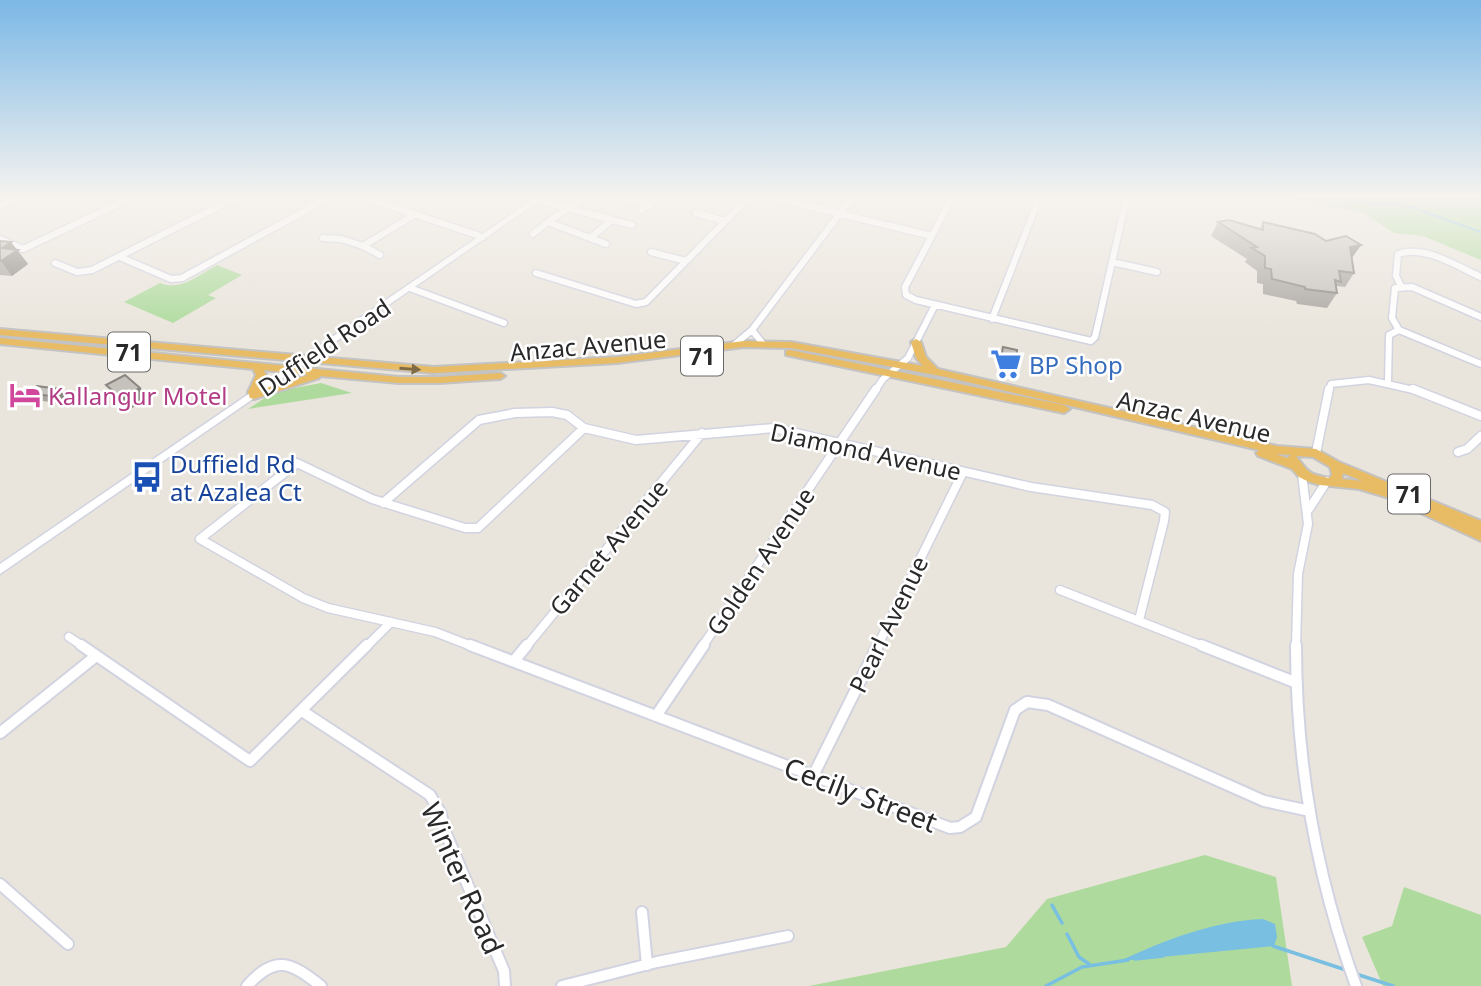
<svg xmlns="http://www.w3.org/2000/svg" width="1481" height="986" viewBox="0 0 1481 986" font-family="'Noto Sans',sans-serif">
<rect width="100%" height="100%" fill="#eae5dc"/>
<!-- green -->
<path fill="#aedb9d" d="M1274,196H1481V260L1423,236L1394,233L1362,212Z
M217,265L242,275L208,295L216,298L173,323L124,302L160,283C180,292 200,274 217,265Z
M321,383L352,393L248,409L274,392Z
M1205,855L1276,877L1292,986H809L1006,947L1047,899Z
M1404,887L1481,915V986H1383L1362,937L1392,926Z"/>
<!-- water -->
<path fill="#78bfe2" d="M1263,919L1275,924L1277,937L1274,946L1120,961C1165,940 1213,921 1263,919Z"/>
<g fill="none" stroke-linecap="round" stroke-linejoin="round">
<!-- stream-far1 -->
<path stroke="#78bfe2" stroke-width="2" d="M1329,196L1370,204H1402L1481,232"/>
<!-- stream -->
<path stroke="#78bfe2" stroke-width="3.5" d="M1052,905L1062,923
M1067,934L1079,957L1089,964
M1273,946L1346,970
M1135,959L1163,956
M1356,974L1393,986
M1046,986L1082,967L1128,960"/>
<defs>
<path id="minor-far2" d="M360,196L483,237
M621,196L649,205
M766,196L932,236
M953,196L905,287L906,295L916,300L1091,341L1095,337L1127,196
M538,200L568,208
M0,206L23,196
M568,208L612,220L590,238L548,222Z
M568,208L580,200
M642,210L657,198
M696,213L725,221
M612,220L632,225
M533,234L548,222
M323,238L341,239L363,246L414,215
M590,238L606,244
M0,239L23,249L135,196
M363,246L380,255
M651,252L686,261
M120,257L171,279L182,278L332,196
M1112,262L1157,272
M55,263L77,272L92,270L239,196
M536,273L636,304L646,302L750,196
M1401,286L1396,276L1398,254C1426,245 1456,266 1481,277
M410,288L504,323
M992,319L1040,196
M752,330L763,344
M1399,330L1481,364
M734,345L752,330L853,196
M1388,382L1389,335L1399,330L1392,318L1395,288L1412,287L1481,317
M875,391L883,379L908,358L935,305
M1329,391L1331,384L1369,380L1418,391"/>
<path id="minor-far1" d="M1413,389L1481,416
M1458,452L1467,449L1481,436
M1316,453L1329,389
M383,503L479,420L515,413L552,412L567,415L584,428
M1309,509L1327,481
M1060,590L1205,647
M69,637L84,647
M366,647L391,622
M474,647L435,632L328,608L303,598L200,539L297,463L372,499L465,528H478L584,428L636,440L774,428L1031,487L1152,505L1165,512L1164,521L1139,620
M526,647L702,433
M702,647L876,389
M877,647L963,472
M1296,647L1298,574L1308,524L1302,474"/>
<path id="minor" d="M81,645L250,761L367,645
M470,645L950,828L960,827L976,817L1015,710L1027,702L1048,705L1264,801L1310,811
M1201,645L1297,683
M1296,645C1296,763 1316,876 1356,986
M514,661L527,645
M302,711L430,795L441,814L444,829L504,971L505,986
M656,716L704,645
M0,733L96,656
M813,776L878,645
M0,884L68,944
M642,912L647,965
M247,986C276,954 290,962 321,986
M562,986L657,962L788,936"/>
<path id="tertiary" d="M538,196H546L0,574V564Z"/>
<path id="trunk" d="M0,329L434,367L617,357L744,341L791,342L923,366L916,358L911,342L916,339L921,342L926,357L938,369L1277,446L1316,449L1339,462L1481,521V541L1386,497L1359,489L1320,485L1307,481L1299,477L1292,469L1258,456L1256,453L1259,450L946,377L791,348L744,347L617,363L434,373L0,335ZM1276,454H1277L1291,455L1287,458ZM1296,456L1313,457L1330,467L1332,475L1329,478C1307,474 1308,471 1296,456ZM1343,473L1362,481L1342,479Z
M0,338L399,377H439L500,373L505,376L500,379L439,383H399L320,376L319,378L254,399L250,398L248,392L256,375L253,369L0,344ZM264,370L308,375L260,390L266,375Z
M790,350L1064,405L1070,409L1064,413L786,355V351Z"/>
</defs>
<!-- minor-far2 casing -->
<use href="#minor-far2" stroke="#d1d3e0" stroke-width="9"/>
<!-- minor-far1 casing -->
<use href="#minor-far1" stroke="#d1d3e0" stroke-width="11"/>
<!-- minor casing -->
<use href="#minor" stroke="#d1d3e0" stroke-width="14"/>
<!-- tertiary casing -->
<use href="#tertiary" stroke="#d1d3e0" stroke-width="3"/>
<!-- trunk casing -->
<use href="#trunk" stroke="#c3c3c3" stroke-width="4"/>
<!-- minor-far2 -->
<use href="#minor-far2" stroke="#fff" stroke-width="6"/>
<!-- minor-far1 -->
<use href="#minor-far1" stroke="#fff" stroke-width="8"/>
<!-- minor -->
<use href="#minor" stroke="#fff" stroke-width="10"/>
<!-- tertiary -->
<use href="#tertiary" fill="#fff" fill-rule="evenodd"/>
<!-- trunk -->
<use href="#trunk" fill="#e8bb65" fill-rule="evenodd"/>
</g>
<!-- wall -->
<path fill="#a9a6a1" d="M1218,222L1260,229L1263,222L1326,241L1361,245L1352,258L1354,273L1345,287L1337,286L1336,289L1337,293L1327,308L1297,304L1296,301L1263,294V284L1257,283V271L1245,262L1247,259L1211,236Z
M0,241L17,250L28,264L12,276L0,275Z
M1003,347L1015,367L1012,374L998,371Z
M106,385L140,388L148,399L130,409L115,396Z
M29,393L65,396L57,403L35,400Z"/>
<!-- shaded-wall -->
<path fill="#8a8783" d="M11,242L28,264L12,276L1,261L2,248Z
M1361,245L1351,259L1350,247Z
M140,388L148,399L130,409L121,398Z
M59,389L65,396L57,403L50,396Z"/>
<!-- building -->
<path fill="#c5c1bb" stroke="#8a8783" stroke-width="2" d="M1229,220L1263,230V222L1315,234L1326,241L1346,236L1361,245L1350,247L1354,273L1339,271L1341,282L1335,280L1337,293L1305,289V287L1272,279L1271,269L1265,268V256L1252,248L1257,247L1218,222Z
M0,241L11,242L2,248L18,250L1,261H0Z
M1003,347L1017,350L1015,367L1000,364Z
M125,375L140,388L121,398L106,385Z
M37,386L59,389L50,396L29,393Z"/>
<!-- one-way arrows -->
<defs><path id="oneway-solid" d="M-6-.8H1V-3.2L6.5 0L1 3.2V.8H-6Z" transform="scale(1.75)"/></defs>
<use fill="#7f6b44" href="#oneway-solid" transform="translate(410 369) rotate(4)"/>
<!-- sky -->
<linearGradient id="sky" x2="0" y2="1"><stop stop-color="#7bb8e6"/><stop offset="0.59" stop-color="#f6f3ef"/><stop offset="1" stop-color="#f6f3ef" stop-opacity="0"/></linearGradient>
<rect width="1481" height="334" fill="url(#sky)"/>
<!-- icons -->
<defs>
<symbol id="supermarket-bare" viewBox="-9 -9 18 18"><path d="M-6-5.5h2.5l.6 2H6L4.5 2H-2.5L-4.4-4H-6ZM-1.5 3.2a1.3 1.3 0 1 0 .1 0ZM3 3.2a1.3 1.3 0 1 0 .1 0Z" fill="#3f7fe0" stroke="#fff" stroke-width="2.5" paint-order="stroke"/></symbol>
<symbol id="hotel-bare" viewBox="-9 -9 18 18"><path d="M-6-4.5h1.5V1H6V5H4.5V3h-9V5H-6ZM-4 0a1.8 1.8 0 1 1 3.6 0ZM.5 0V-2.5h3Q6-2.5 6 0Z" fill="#d1479c" stroke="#fff" stroke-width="2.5" paint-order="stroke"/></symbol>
<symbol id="bus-bare" viewBox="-9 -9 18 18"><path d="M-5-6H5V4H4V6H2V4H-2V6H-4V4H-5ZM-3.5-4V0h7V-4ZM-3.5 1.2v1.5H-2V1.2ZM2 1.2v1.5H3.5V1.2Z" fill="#1a4fb4" stroke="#fff" stroke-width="2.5" paint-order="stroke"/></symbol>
</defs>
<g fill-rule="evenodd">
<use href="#supermarket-bare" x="984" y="342" width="44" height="44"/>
<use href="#hotel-bare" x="3" y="373" width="44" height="44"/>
<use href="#bus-bare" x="125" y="455" width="44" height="44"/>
</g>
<g text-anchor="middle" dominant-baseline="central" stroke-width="5" stroke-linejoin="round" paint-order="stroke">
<!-- shield labels -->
<g fill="#fff" stroke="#696969" stroke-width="2">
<rect x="108" y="332.5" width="42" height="39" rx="5"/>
<rect x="681" y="336.5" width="42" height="39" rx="5"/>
<rect x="1388" y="474.5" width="42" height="39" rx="5"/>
</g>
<g font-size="23" font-weight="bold" fill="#292929">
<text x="129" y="352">71</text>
<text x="702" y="356">71</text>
<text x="1409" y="494">71</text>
</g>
<!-- street labels -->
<g font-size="24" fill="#292929" stroke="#fff">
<text transform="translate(588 345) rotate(-5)">Anzac Avenue</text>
<text transform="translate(324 347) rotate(-34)">Duffield Road</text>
<text transform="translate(1194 416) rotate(13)">Anzac Avenue</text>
<text transform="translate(866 451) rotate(12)">Diamond Avenue</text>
<text transform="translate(608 547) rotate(-50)">Garnet Avenue</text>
<text transform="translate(760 561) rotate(-56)">Golden Avenue</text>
<text transform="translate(888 624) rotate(-64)">Pearl Avenue</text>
</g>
<!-- shop labels -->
<g font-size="24" fill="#366cbe" stroke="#fff" text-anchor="start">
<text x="1029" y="364">BP Shop</text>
</g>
<!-- hotel labels -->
<g font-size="24" fill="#b23c85" stroke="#fff" text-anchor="start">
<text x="48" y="395">Kallangur Motel</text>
</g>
<!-- transit labels -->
<g font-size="24" fill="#164399" stroke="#fff" text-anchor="start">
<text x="170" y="463">Duffield Rd<tspan x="170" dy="28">at Azalea Ct</tspan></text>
</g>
<!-- near-street labels -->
<g font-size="28" fill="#292929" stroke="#fff">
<text transform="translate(861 794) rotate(21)">Cecily Street</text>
<text transform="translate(463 878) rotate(66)">Winter Road</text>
</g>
</g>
</svg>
